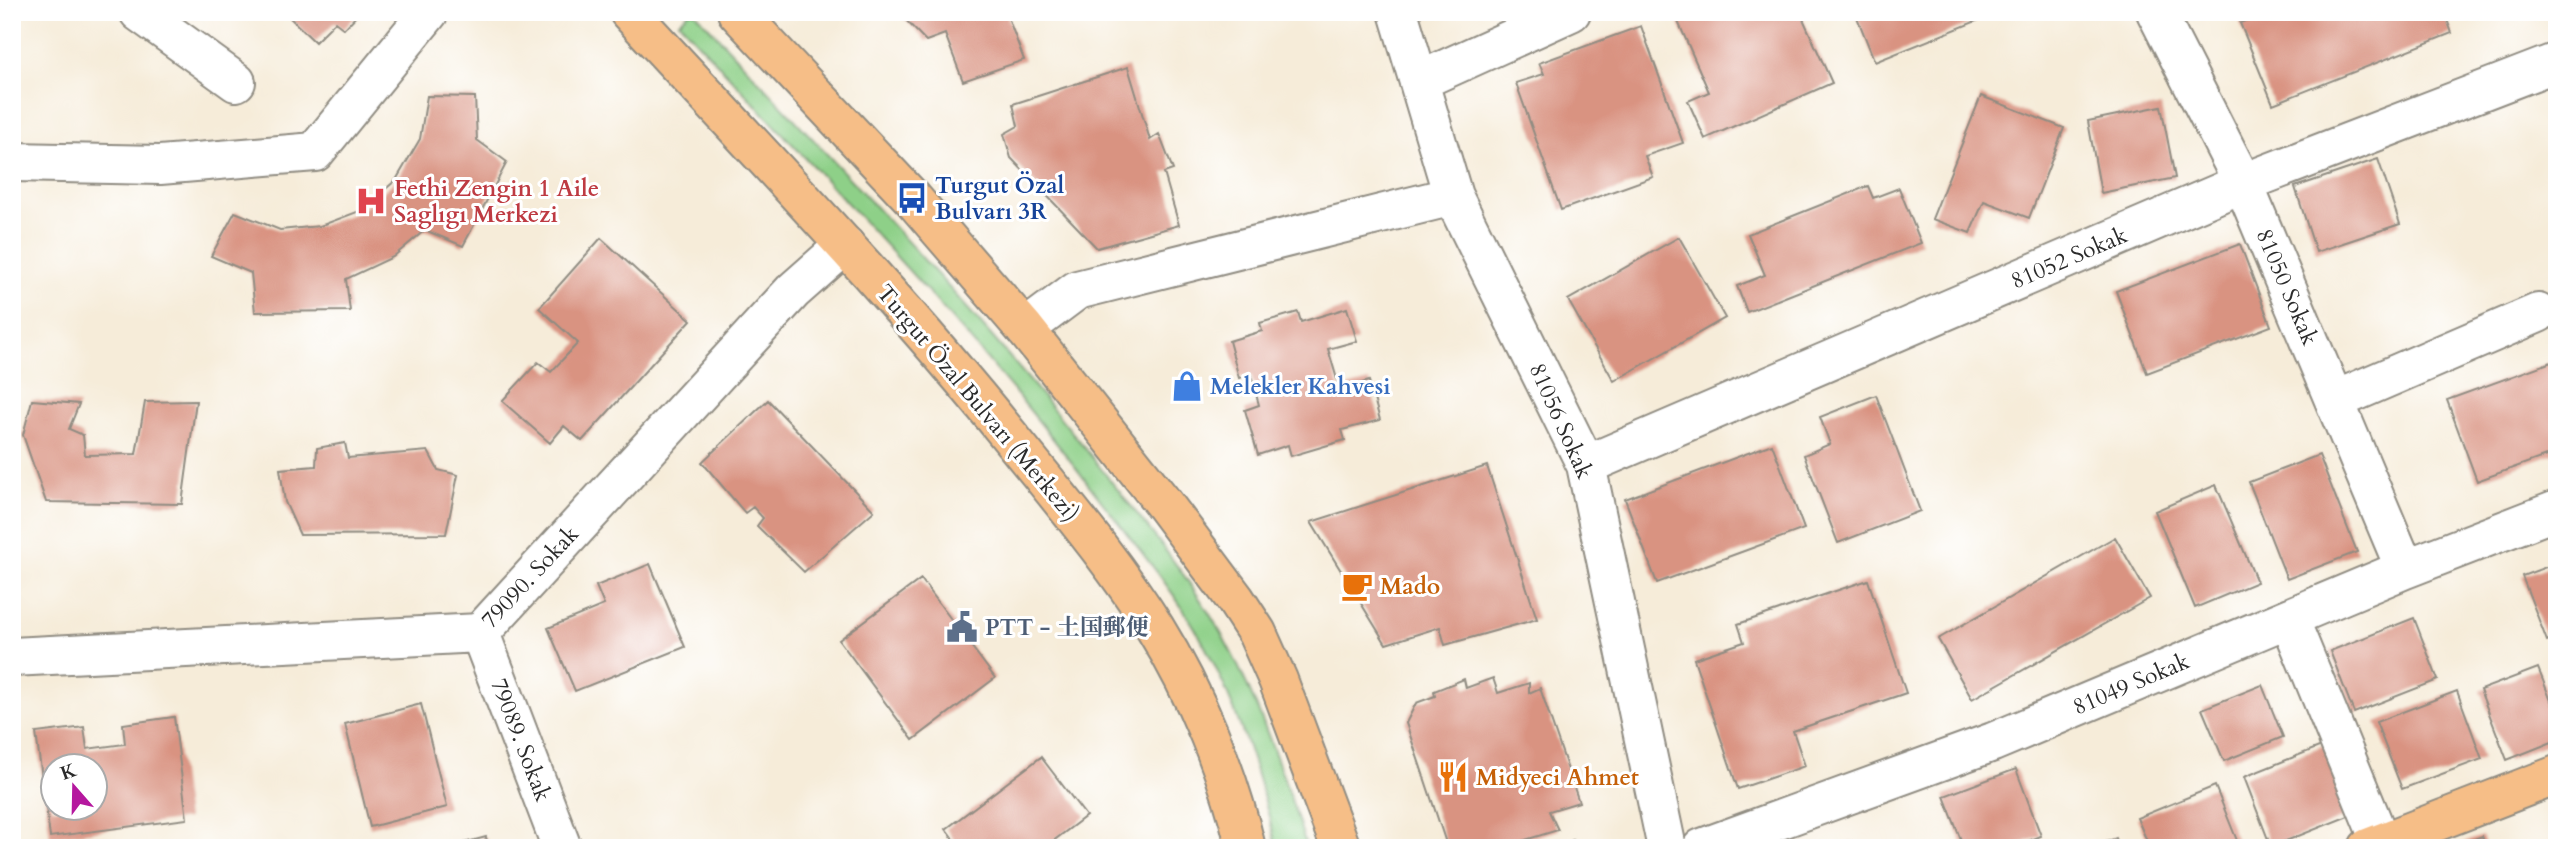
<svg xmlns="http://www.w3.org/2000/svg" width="2569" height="860" viewBox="0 0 2569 860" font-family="Cardo,'Noto Serif SC',serif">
<rect width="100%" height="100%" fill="#fff"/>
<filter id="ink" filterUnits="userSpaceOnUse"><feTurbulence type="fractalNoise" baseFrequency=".0143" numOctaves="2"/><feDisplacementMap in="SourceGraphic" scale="14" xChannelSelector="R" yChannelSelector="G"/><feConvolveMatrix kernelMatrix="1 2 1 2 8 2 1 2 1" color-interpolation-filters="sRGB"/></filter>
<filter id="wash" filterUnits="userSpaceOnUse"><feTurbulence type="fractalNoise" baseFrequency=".00686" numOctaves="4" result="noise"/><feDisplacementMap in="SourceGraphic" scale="28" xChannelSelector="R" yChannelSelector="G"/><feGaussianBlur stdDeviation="1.57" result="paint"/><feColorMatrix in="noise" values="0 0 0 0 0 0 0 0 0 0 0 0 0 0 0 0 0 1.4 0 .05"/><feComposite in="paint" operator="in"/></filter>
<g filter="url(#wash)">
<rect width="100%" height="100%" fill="#f6ecd9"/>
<!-- green -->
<path fill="#8ed088" stroke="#5c7e5a" stroke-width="2" d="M690,12H695C832,161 974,306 1099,466C1140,518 1185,571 1218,628C1257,696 1283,773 1307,848H1277C1259,774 1236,702 1199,635C1171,586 1133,542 1099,498C972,329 822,178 679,22Z"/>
<g id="blocks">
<!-- building -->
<path fill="#d99381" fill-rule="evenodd" d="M284,12H360L344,29L335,22L315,42Z
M898,12H1006L1024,60L963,81L945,34L926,41Z
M1686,12H1800L1832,83L1705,139L1688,101L1709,92L1676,17Z
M1855,12H1982L1984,18L1875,62Z
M2267,12H2444L2452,33L2273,104L2240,23Z
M2545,12H2557V17L2552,21Z
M1641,26L1683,143L1645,156L1653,177L1561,210L1516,83L1544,74L1539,63Z
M1128,67L1150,140L1159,134L1173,170L1164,173L1179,225L1097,248L1011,158L1004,134L1018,126L1013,104Z
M427,96L475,97L477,140L507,162L463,246L425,230L393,257L346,279L350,311L255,312L251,273L211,256L235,212L280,230L320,226L360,211L396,180L420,139Z
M1981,96L2064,128L2029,218L1984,201L1970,233L1932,219Z
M2161,106L2175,178L2101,193L2088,121Z
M2378,159L2400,224L2316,252L2295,187Z
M1868,186L1873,198L1899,188L1921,243L1747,312L1737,286L1765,275L1748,234Z
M1679,237L1725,318L1614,381L1568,300Z
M601,238L691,320L582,441L564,426L550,443L502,401L538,362L551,372L578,343L539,308Z
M2240,244L2271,326L2147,373L2116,291Z
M1347,308L1357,341L1328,349L1340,389L1369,381L1380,420L1342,430L1345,440L1291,456L1288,445L1258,455L1245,410L1259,405L1251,375L1239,378L1229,341L1262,331L1260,323L1298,312L1301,322Z
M2557,360V452L2477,481L2447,400Z
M1876,395L1920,511L1838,543L1804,455L1830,444L1820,417Z
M32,400L79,404L69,429L83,435L85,455L136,454L145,402L196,401L182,504L46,502L23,435Z
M768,400L874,511L804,572L757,526L763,518L753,507L745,513L702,462Z
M345,443L348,458L428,451L438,470L458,475L446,534L300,535L285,502L280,469L316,466L317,448Z
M1772,444L1804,529L1657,583L1625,499Z
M2319,455L2357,552L2287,579L2249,482Z
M1487,466L1537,619L1445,645L1440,627L1386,644L1311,522Z
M2216,485L2257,582L2195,608L2155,511Z
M2115,537L2150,598L1972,699L1938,639Z
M2557,563V637L2547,641L2522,576Z
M650,564L685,647L575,691L548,628L604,605L596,586Z
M921,579L995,678L913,740L839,640Z
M1868,580L1906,693L1793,731L1805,766L1738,789L1694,659L1744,642L1738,624Z
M2414,618L2438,680L2354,713L2330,651Z
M2538,668L2557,716V740L2507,760L2480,690Z
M1493,678L1498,693L1529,683V693L1540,688L1579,802L1549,811L1558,830L1499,848H1458L1446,843L1406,723L1416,703L1435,696L1434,691L1464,679L1466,688Z
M2262,685L2283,737L2224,761L2202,709Z
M2457,691L2482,759L2402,789L2376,722Z
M421,704L447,807L370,827L345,724Z
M174,717L187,819L50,837L36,733L84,727L87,749L125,744L123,724ZM52,766H94V808H52Z
M2324,745L2351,815L2271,847L2244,777Z
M1041,757L1086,816L1044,848H960L946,829Z
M2016,769L2041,836L2011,848H1964L1944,796Z
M2215,786L2240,848H2150L2137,818Z
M2482,836L2486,848H2451Z
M486,837L489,848H449V847Z
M2116,838L2120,848H2091Z
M1573,840L1584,848H1555Z
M1852,841L1855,848H1836Z"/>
</g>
</g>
<g filter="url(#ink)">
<use href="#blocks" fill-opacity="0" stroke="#908c82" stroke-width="2"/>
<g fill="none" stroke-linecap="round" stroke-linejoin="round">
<defs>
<path id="minor" d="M139,12L236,82
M1398,12L1453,196L1586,465L1667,848
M2156,12L2243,183L2405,569
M1419,81L1571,12
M12,162L160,165L315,152L429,12
M1025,329L1077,290L1453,196
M2336,400L2538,313
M1586,465L2243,183L2557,62
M2289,618L2381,843
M480,633L562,848
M12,657L480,633L793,291L845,245
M1702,848L1993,742L2405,569L2557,510"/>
<path id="major" d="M629,12C758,152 891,289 1011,438C1060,499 1113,561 1155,628C1196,694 1228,772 1246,848
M737,12L912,198L1025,329L1164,504L1235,599L1257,633L1278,680L1341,848
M2368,848L2557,775"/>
</defs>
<!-- minor casing -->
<use href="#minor" stroke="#908c82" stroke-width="42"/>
<!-- major casing -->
<use href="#major" stroke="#908c82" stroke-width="42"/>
<!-- minor -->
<use href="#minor" stroke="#fff" stroke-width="38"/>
<!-- major -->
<use href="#major" stroke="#f6be87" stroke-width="38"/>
</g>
</g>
<!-- icons -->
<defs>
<symbol id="bus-bare" viewBox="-9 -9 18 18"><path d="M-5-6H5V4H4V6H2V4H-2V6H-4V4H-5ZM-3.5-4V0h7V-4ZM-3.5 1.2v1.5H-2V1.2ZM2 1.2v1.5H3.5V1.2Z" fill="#1a4fb4" stroke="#fff" stroke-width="2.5" paint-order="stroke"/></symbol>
<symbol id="hospital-bare" viewBox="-9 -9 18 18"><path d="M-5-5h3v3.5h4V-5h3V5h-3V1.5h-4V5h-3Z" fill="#e0444e" stroke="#fff" stroke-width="2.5" paint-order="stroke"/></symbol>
<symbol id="shop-bare" viewBox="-9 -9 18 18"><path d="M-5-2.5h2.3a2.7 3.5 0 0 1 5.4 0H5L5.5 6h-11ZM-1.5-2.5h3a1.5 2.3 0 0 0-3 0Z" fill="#3f7fe0" stroke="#fff" stroke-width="2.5" paint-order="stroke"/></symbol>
<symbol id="cafe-bare" viewBox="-9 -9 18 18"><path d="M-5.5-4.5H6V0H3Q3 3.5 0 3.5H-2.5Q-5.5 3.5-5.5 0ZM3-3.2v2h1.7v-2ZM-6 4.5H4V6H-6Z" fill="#e8710a" stroke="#fff" stroke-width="2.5" paint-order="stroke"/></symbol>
<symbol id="civic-bare" viewBox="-9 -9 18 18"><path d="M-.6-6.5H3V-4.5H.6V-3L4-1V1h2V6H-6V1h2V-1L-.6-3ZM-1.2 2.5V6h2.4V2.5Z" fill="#5c6f8a" stroke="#fff" stroke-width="2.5" paint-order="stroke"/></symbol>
<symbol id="restaurant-bare" viewBox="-9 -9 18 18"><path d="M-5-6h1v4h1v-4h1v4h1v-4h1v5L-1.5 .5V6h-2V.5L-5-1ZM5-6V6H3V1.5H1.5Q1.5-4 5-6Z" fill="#e8710a" stroke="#fff" stroke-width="2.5" paint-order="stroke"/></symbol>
</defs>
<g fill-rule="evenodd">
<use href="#bus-bare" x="890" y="176" width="44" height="44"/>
<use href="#hospital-bare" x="349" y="179" width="44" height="44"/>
<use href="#shop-bare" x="1165" y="364" width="44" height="44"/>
<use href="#cafe-bare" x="1335" y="564" width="44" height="44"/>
<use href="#civic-bare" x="940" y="605" width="44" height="44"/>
<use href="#restaurant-bare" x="1431" y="755" width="44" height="44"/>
</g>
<g text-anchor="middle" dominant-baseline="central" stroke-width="6" stroke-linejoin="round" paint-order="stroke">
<!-- transit labels -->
<g font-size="23" font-weight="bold" fill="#164399" stroke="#fff" text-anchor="start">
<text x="935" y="185">Turgut Özal<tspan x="935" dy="26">Bulvarı 3R</tspan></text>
</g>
<!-- health labels -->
<g font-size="23" font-weight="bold" fill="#be3a42" stroke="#fff" text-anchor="start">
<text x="394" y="188">Fethi Zengin 1 Aile<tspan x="394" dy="26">Saglıgı Merkezi</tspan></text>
</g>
<!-- street labels -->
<g font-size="23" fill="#2b2b2b" stroke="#fff">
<text transform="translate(2069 258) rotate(-23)">81052 Sokak</text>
<text transform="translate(2287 287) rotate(67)">81050 Sokak</text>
<text transform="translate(978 403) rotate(50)">Turgut Özal Bulvarı (Merkezi)</text>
<text transform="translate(1561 421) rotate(66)">81056 Sokak</text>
<text transform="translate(530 577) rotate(-47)">79090. Sokak</text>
<text transform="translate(2131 684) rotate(-23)">81049 Sokak</text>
<text transform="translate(521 740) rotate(69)">79089. Sokak</text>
</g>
<!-- shop labels -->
<g font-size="23" font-weight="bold" fill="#366cbe" stroke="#fff" text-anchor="start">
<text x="1210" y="386">Melekler Kahvesi</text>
</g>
<!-- food labels -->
<g font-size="23" font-weight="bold" fill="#c56008" stroke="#fff" text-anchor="start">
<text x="1380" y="586">Mado</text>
<text x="1476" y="777">Midyeci Ahmet</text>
</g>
<!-- service labels -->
<g font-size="23" font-weight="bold" fill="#4e5e75" stroke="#fff" text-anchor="start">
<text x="985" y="627">PTT - 土国郵便</text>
</g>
</g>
<!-- margin -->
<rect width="2569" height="860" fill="none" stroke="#fff" stroke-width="42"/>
<!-- north arrow -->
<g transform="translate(74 787) rotate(340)"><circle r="33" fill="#ffffff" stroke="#aaaaaa" stroke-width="2"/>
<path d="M0-5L12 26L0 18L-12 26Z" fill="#b5179e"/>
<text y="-10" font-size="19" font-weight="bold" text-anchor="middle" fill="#2b2b2b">K</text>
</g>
</svg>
